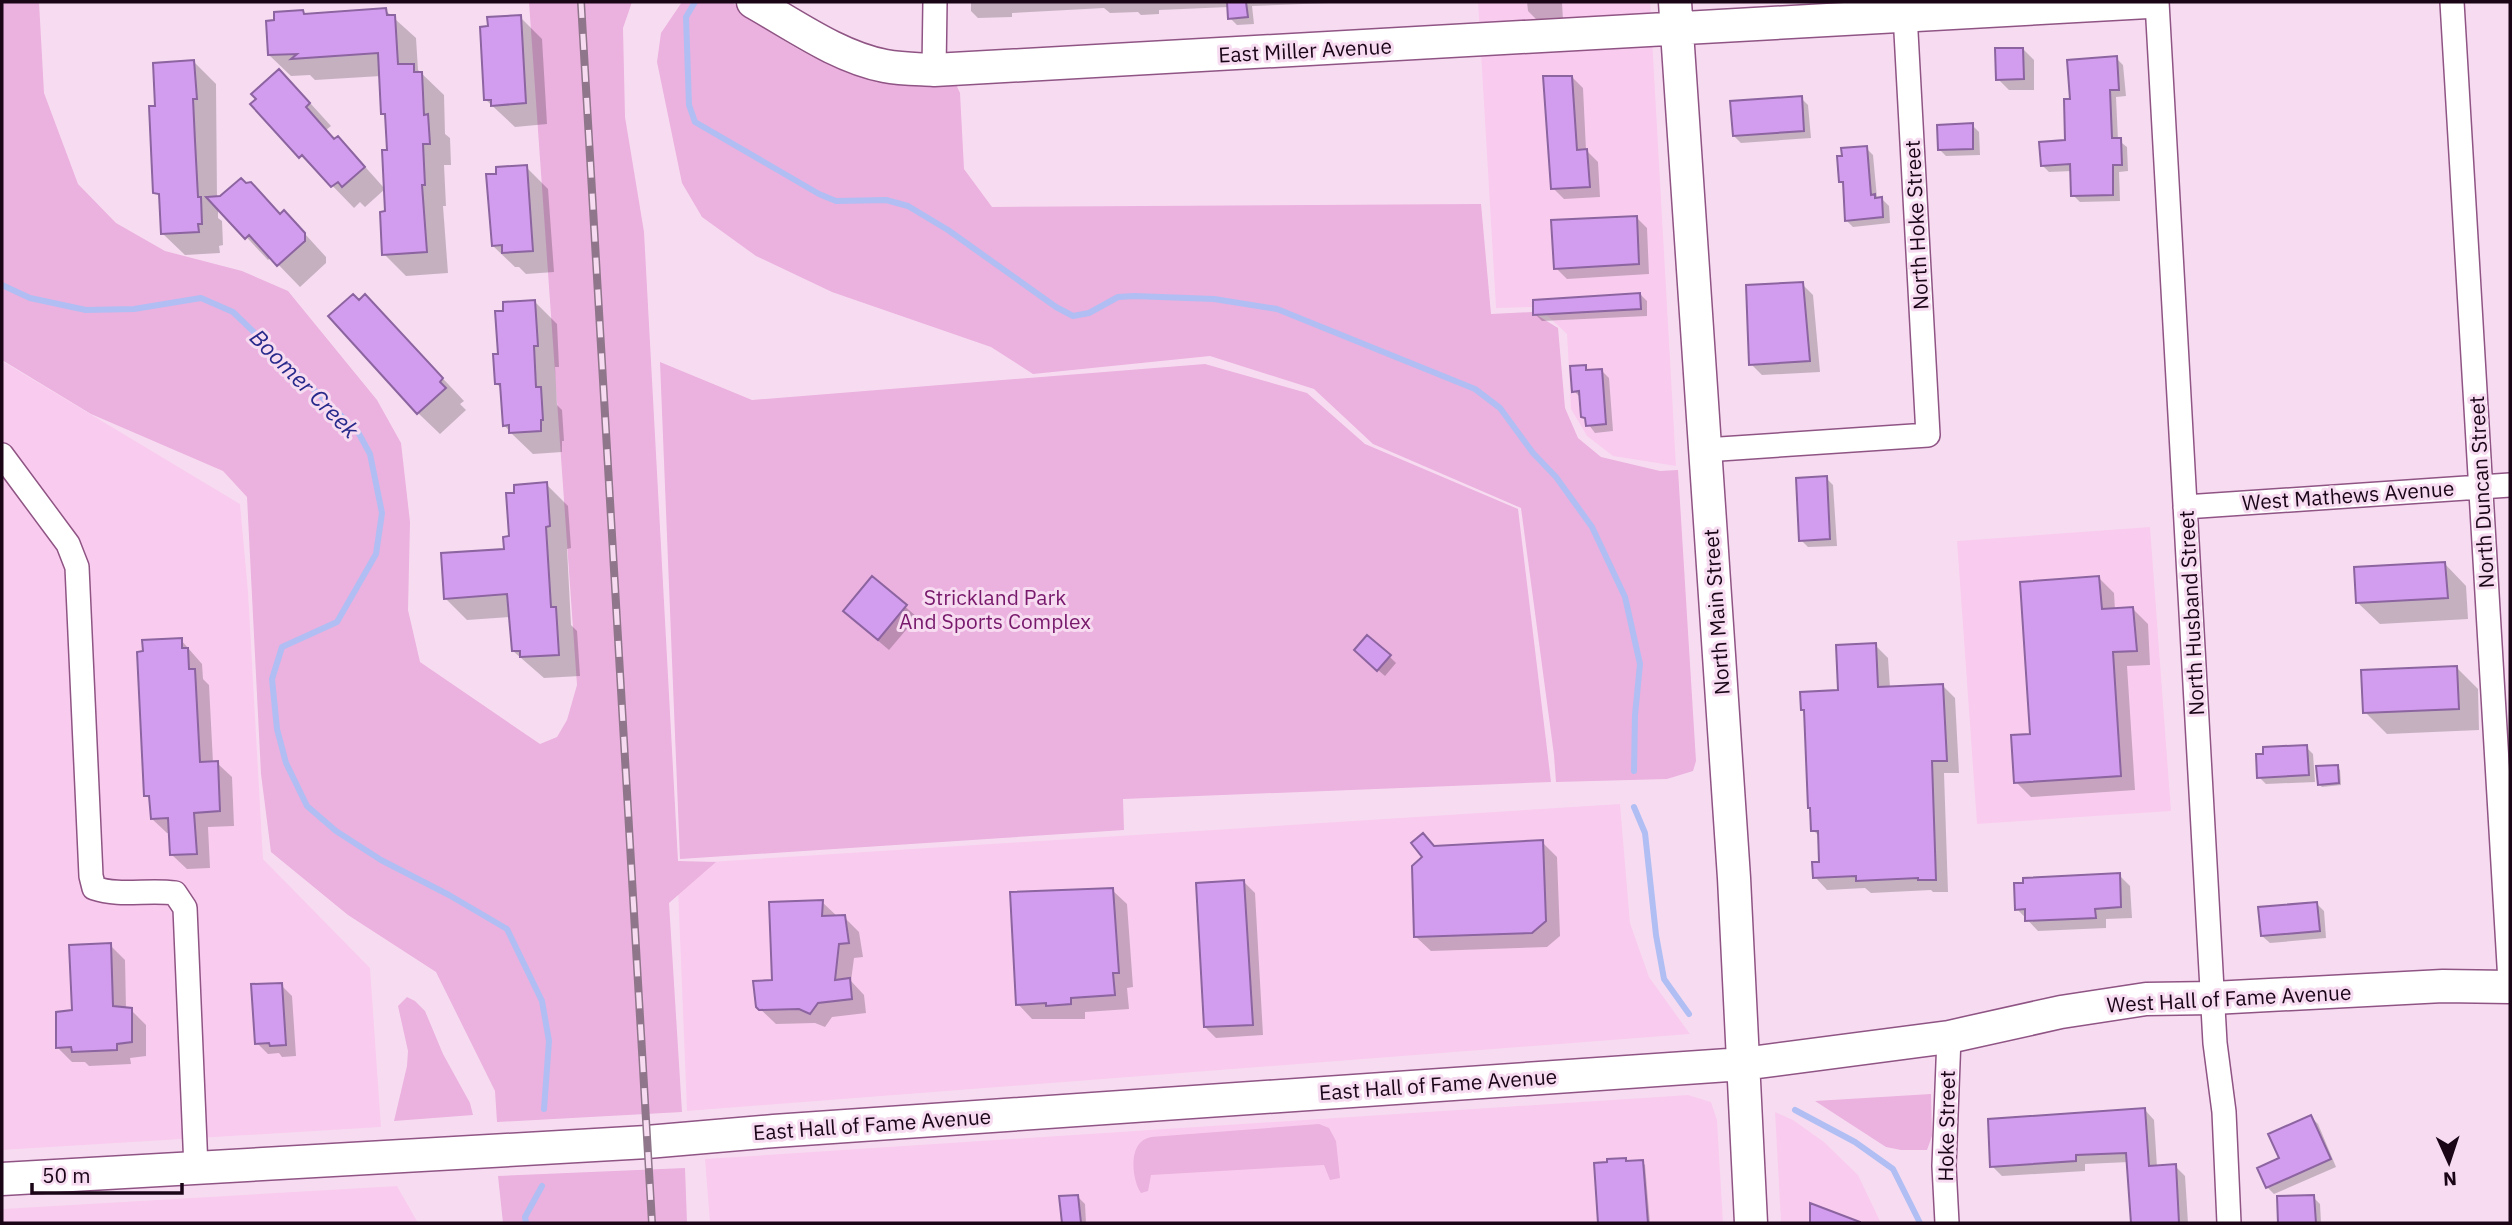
<svg xmlns="http://www.w3.org/2000/svg" width="2512" height="1225" viewBox="0 0 2512 1225" font-family="'IBM Plex Sans',sans-serif">
<rect width="100%" height="100%" fill="#f7dcf1"/>
<!-- built -->
<path fill="#f9ccef" d="M1478,2H1650L1676,466L1613,456L1587,436L1571,409L1567,334L1538,307L1496,308Z
M2,361L240,504L248,591L263,859L370,968L381,1127L2,1150Z
M2150,527L2171,811L1977,824L1957,541Z
M1620,804L1630,923L1649,977L1690,1034L687,1111L677,864Z
M1688,1095L1711,1102L1717,1120L1723,1223H710L705,1159Z
M1775,1112L1793,1120L1824,1142L1858,1175L1881,1223H1781Z
M397,1186L418,1223H2V1209Z"/>
<!-- green -->
<path fill="#ebb1df" d="M2,2H39L44,93L78,184L116,223L165,251L242,271L288,291L377,400L401,443L410,522L408,610L420,662L540,744L557,737L567,720L577,685L529,2H632L623,28L625,117L644,232L678,861L716,862L669,903L682,1112L497,1122L495,1091L436,972L348,915L271,852L261,774L247,497L223,471L91,414L2,360Z
M682,2H732C782,44 825,70 890,81C900,83 912,86 922,86C933,86 944,83 955,82L960,93L964,169L992,207L1481,204L1491,314L1532,312L1558,328L1565,408L1578,438L1601,457L1660,471L1678,470L1696,761L1693,771L1667,779L1556,782L1554,755L1521,508L1373,444L1314,389L1210,356L1033,374L991,347L832,292L756,256L702,217L682,183L657,62L661,33Z
M660,362L752,400L1205,364L1307,393L1365,444L1518,509L1551,782L1123,799L1124,830L680,859Z
M407,997L415,1001L425,1011L443,1054L470,1103L473,1115L394,1121L407,1066L408,1051L398,1006Z
M1931,1094L1932,1136L1927,1150H1901L1886,1147L1815,1101Z
M1319,1124L1329,1128L1336,1141L1340,1178L1330,1180L1324,1165L1151,1175L1148,1191L1141,1193C1133,1182 1129,1153 1141,1142C1144,1139 1148,1138 1151,1137Z
M685,1168L687,1223H503L498,1176Z"/>
<!-- shadow -->
<path fill="#0003" d="M971,2H1330V3L1252,6L1254,24L1237,25L1230,18L1229,7L1159,10V14L1141,15L1138,12L1110,13L1104,8L1012,13V17L978,18L971,11Z
M1527,2H1562L1563,21L1539,22L1528,11Z
M385,10L416,38L418,70L444,95L445,134L450,138L451,165H444L446,206H443L448,273L406,276L384,254L388,152L387,117L382,113L381,76L315,80L310,75L291,76L269,55L303,12L307,16Z
M520,17L542,39L547,124L515,127L486,100Z
M2023,49L2034,60V90H2009L1998,79Z
M2116,58L2123,65L2126,96L2116,97L2118,140L2127,147L2128,171L2119,172L2120,201L2080,202L2073,195L2072,171L2049,172L2042,165L2067,142L2072,100Z
M194,62L216,84L217,198L281,215L284,212L305,234L326,257V263L300,287L271,257L268,260L218,207V218L222,221L223,245L219,246L220,253L185,255L163,234L161,197L155,192L157,107Z
M1572,77L1583,88L1586,150L1598,162L1600,197L1564,199L1553,188Z
M301,93L331,126L326,130L359,160L385,189L365,207L360,202L354,208L324,177L322,178L252,104Z
M1801,98L1808,105L1811,138L1741,143L1734,136Z
M1972,125L1979,132L1980,155L1946,156L1939,149Z
M1866,148L1873,155L1877,198L1882,199L1889,206L1890,223L1853,227L1846,220L1845,184L1841,181Z
M526,167L548,189L554,272L526,274L519,267H515L493,246Z
M1636,217L1647,228L1649,274L1567,279L1556,268Z
M1802,284L1813,295L1820,372L1762,375L1751,364Z
M1640,294L1647,301V316L1542,321L1535,314Z
M535,302L557,324L559,367H555L557,405L562,410L564,441H562V452L533,454L511,433L504,425L502,389L496,383L499,355Z
M386,318L464,401L460,404L466,410L440,434L418,413Z
M1585,367L1589,371H1602L1609,378L1613,431L1595,433L1583,417L1582,399L1574,391Z
M1826,478L1833,485L1837,546L1808,547L1801,540Z
M546,484L568,506L571,548L567,549L571,625L577,631L580,676L544,678L513,651L510,617L467,620L445,598L506,551L511,538Z
M2445,564L2466,586L2468,619L2380,624L2358,603Z
M2099,578L2114,593L2115,610L2133,609L2148,624L2150,665L2127,666L2135,790L2031,797L2016,782Z
M873,579L917,617L889,650L856,622Z
M181,640L202,664L203,679L209,685L213,763H217L232,777L234,826L208,827L210,868L187,869L172,855L171,833H167L152,819L151,800L146,795Z
M1875,645L1888,658L1890,688L1942,685L1955,698L1959,773H1944L1948,892H1933L1931,890L1871,893L1865,888L1827,890L1815,877L1821,863L1820,837L1813,830L1806,713L1802,710L1840,692Z
M1389,656L1396,663L1385,676L1363,657Z
M2456,667L2478,689L2479,730L2387,734L2365,712Z
M2306,747L2313,754L2315,782L2266,784L2259,777Z
M2337,767L2340,770L2341,785L2322,787L2319,784Z
M1542,842L1557,857L1560,936L1547,947L1431,951L1416,937L1435,848Z
M2119,875L2130,886L2132,918L2106,919V928L2038,931L2017,909Z
M1244,882L1255,893L1263,1035L1216,1038L1205,1027Z
M1112,890L1127,904L1133,987L1127,988L1129,1009L1085,1012V1019H1032L1018,1004Z
M822,902L838,917H844L859,932L863,957L854,958L851,981L864,995L866,1013L832,1017L825,1027L815,1023L776,1024L757,1006Z
M2317,904L2324,911L2326,938L2270,943L2262,936Z
M110,945L125,960L126,1009L131,1010L146,1025V1056L130,1058L131,1064L89,1066L85,1062H72L58,1048L73,1011Z
M281,985L292,996L296,1056L282,1057L279,1053L268,1054L257,1043Z
M2145,1110L2154,1120L2157,1167L2175,1166L2185,1176L2188,1223H2132L2129,1162L2085,1164V1171L2002,1176L1992,1166Z
M2311,1117L2318,1124L2336,1167L2274,1194L2267,1187L2281,1159Z
M1625,1159L1628,1163L1642,1162L1645,1165L1650,1223H1600L1596,1165Z
M1061,1197H1078L1085,1204L1086,1223H1064Z
M2313,1197L2320,1204L2321,1223H2279L2278,1198Z"/>
<g fill="none" stroke-linecap="round" stroke-linejoin="round">
<!-- stream -->
<path stroke="#b1bef3" stroke-width="6" d="M695,2L686,17L689,105L695,122L819,194L836,201L886,200L908,206L948,230L1056,307L1073,316L1089,313L1118,297L1134,296L1214,299L1277,309L1475,389L1500,408L1533,453L1556,477L1592,527L1625,597L1640,664L1635,715L1634,771
M2,285L30,298L86,310L134,309L201,298L233,312L358,432L370,454L382,513L376,554L337,622L282,647L272,679L277,729L286,763L307,806L336,831L381,860L449,895L507,929L542,1001L549,1041L544,1109
M1634,807L1645,833L1656,935L1664,979L1689,1014
M1795,1110L1855,1142L1893,1169L1920,1223
M526,1223L525,1217L542,1186"/>
</g>
<!-- building -->
<path fill="#d39def" stroke="#8c64a0" stroke-width="2" d="M1227,2H1246L1248,17L1228,19Z
M386,8L387,15H395L398,64H414V72H422L424,115L428,114L430,144H423L425,185H422L427,252L382,255L380,212L385,211L382,150H387L385,114H381L378,53L291,59L297,54L268,55L266,21L274,20V12L303,10L304,14Z
M521,15L526,103L491,106V100H484L480,27L488,26L487,17Z
M1995,48H2023L2024,79L1996,80Z
M2117,56L2119,90H2110L2112,138H2121L2122,165H2113V195L2071,196L2070,164L2041,166L2039,142L2065,140L2064,99H2070L2067,60Z
M194,60L197,99H193L195,141L198,197H201L202,224H198L199,232L161,234L159,194L153,193L149,106H155L153,63Z
M279,69L310,103L306,107L334,139L338,136L365,167L342,187L338,182L331,187L302,155L299,158L250,104L256,99L251,94Z
M1543,76H1572L1577,150L1587,149L1590,187L1551,189Z
M1802,96L1804,131L1733,136L1730,101Z
M1973,123V149L1938,150L1937,125Z
M1867,146L1871,195L1875,194V198L1882,197L1883,217L1845,221L1843,182H1839L1837,156H1842L1841,148Z
M527,165L533,251L502,253V245L492,246L486,174H496V167Z
M241,178L246,183L251,182L280,214L284,210L305,233V241L277,266L249,235L245,239L206,197L220,196Z
M1637,216L1639,264L1554,269L1551,220Z
M1803,282L1810,361L1749,365L1746,285Z
M1640,293L1641,309L1533,315V300Z
M353,294L359,300L365,294L443,378L440,382L446,388L417,414L328,316Z
M535,300L538,346H534L536,387H541L543,420H541V431L509,433V425L503,426L500,384H495L493,354H498L495,311H503V302Z
M1586,365V370L1602,369L1606,424L1586,426L1585,418L1581,417L1579,391L1572,392L1570,366Z
M1827,476L1830,539L1799,541L1796,478Z
M547,482L550,526L546,527L551,607H556L559,655L520,657V651H512L507,594L444,599L441,553L504,549L503,537L509,536L506,493H514V485Z
M2445,562L2448,598L2356,603L2354,567Z
M872,576L907,605L878,640L843,611Z
M2099,576L2102,609L2133,607L2137,651L2113,652L2121,776L2014,783L2011,735L2030,734L2020,582Z
M1367,635L1391,655L1377,671L1354,650Z
M182,638V648H188L189,669H195L200,762L218,761L220,811L194,813L197,854L170,855L168,818L151,819L149,796H144L137,652L143,651L142,640Z
M1876,643L1878,687L1943,684L1947,761H1932L1936,880H1918V878L1856,881V876L1813,878L1812,862H1819L1818,831H1811L1810,808H1808L1804,710H1801L1800,692L1838,690L1836,645Z
M2457,666L2459,709L2363,713L2361,670Z
M2307,745L2309,775L2257,778L2256,754H2263V747Z
M2338,765L2339,783L2318,785L2316,766Z
M1423,833L1434,846L1543,840L1546,921L1532,933L1414,937L1412,866L1422,857L1411,843Z
M2120,873L2121,907L2095,909L2096,918L2025,921V909L2015,910L2014,883H2023V878Z
M1244,880L1253,1025L1204,1027L1196,883Z
M1113,888L1119,973H1113L1115,995L1071,998V1004L1046,1006V1003L1016,1005L1010,892Z
M823,900L822,916L845,915L849,943L839,944L835,980L850,978L852,999L818,1003L810,1014L799,1009L759,1010L756,1007L753,981L772,980L769,902Z
M2317,902L2320,931L2261,936L2258,907Z
M111,943L113,1006L132,1008V1042L117,1044V1050L72,1052L71,1047L56,1048V1012L72,1010L69,945Z
M282,983L286,1045L270,1046L269,1043L255,1044L251,984Z
M2145,1108L2149,1166L2176,1164L2179,1223H2131L2126,1153L2076,1155V1161L1990,1167L1988,1119Z
M2311,1115L2331,1159L2266,1188L2257,1168L2279,1158L2268,1134Z
M1626,1158V1161L1643,1160L1648,1223H1598L1594,1163L1607,1162V1159Z
M1078,1195L1081,1223H1062L1059,1196Z
M2314,1195L2316,1223H2278L2277,1196Z
M1810,1203L1860,1222V1223H1810Z"/>
<g fill="none" stroke-linecap="round" stroke-linejoin="round">
<defs>
<path id="street" d="M2157,2L2215,1043L2224,1112L2229,1223
M2452,2L2510,982
M934,70L935,2
M1705,450L1928,435L1905,14
M2,455L68,544L77,567L91,876L94,888C120,897 148,889 175,893L185,908L196,1168
M2185,507L2510,485
M1947,1223L1944,1166L1949,1037"/>
<path id="secondary" d="M753,2C794,25 838,57 885,66C901,69 918,69 934,70L2148,2
M1675,2L1734,878L1751,1223
M2,1179L647,1142L774,1131L1743,1064L1949,1037L2061,1012L2146,999L2213,998L2443,986L2510,987"/>
</defs>
<!-- street casing -->
<use href="#street" stroke="#8f5484" stroke-width="26"/>
<!-- secondary casing -->
<use href="#secondary" stroke="#8f5484" stroke-width="35"/>
<!-- street -->
<use href="#street" stroke="#fff" stroke-width="23"/>
<!-- secondary -->
<use href="#secondary" stroke="#fff" stroke-width="32"/>
<defs>
<path id="rail" d="M581,2L652,1223"/>
</defs>
<!-- rail casing -->
<use href="#rail" stroke="#8f768a" stroke-width="8"/>
<!-- rail -->
<use href="#rail" stroke="#f7dcf1" stroke-width="5" stroke-dasharray="16" stroke-linecap="butt"/>
</g>
<g text-anchor="middle" dominant-baseline="central" stroke-width="6" stroke-linejoin="round" paint-order="stroke">
<!-- street labels -->
<g font-size="21" fill="#1a0517" stroke="#f7dcf1">
<text transform="translate(1305 50) rotate(-3)">East Miller Avenue</text>
<text transform="translate(1916 225) rotate(-93)">North Hoke Street</text>
<text transform="translate(2481 492) rotate(-93)">North Duncan Street</text>
<text transform="translate(2348 495) rotate(-4)">West Mathews Avenue</text>
<text transform="translate(1716 612) rotate(-94)">North Main Street</text>
<text transform="translate(2191 613) rotate(-93)">North Husband Street</text>
<text transform="translate(2229 998) rotate(-3)">West Hall of Fame Avenue</text>
<text transform="translate(1438 1084) rotate(-4)">East Hall of Fame Avenue</text>
<text transform="translate(872 1124) rotate(-4)">East Hall of Fame Avenue</text>
<text transform="translate(1946 1126) rotate(-89)">Hoke Street</text>
</g>
<!-- park labels -->
<g font-size="21" fill="#77186b" stroke="#f7dcf1">
<text x="995" y="597">Strickland Park<tspan x="995" dy="24">And Sports Complex</tspan></text>
</g>
<!-- water labels -->
<g font-size="23" font-style="italic" fill="#27298b" stroke="#f7dcf1">
<text transform="translate(305 383) rotate(45)">Boomer Creek</text>
</g>
</g>
<!-- border -->
<rect width="2512" height="1225" fill="none" stroke="#1a0517" stroke-width="7"/>
<!-- north arrow -->
<g transform="translate(2449 1162) rotate(177)" stroke="#f7dcf1" stroke-width="5" paint-order="stroke">
<path d="M0-5L12 26L0 18L-12 26Z" fill="#1a0517"/>
<text y="-10" font-size="19" font-weight="bold" text-anchor="middle" fill="#1a0517">N</text>
</g>
<!-- scale -->
<path d="M32 1183v10h150v-10" fill="none" stroke="#1a0517" stroke-width="3.5"/>
<text x="42" y="1183" font-size="21" fill="#1a0517" stroke="#f7dcf1" stroke-width="5" paint-order="stroke">50 m</text>
</svg>
